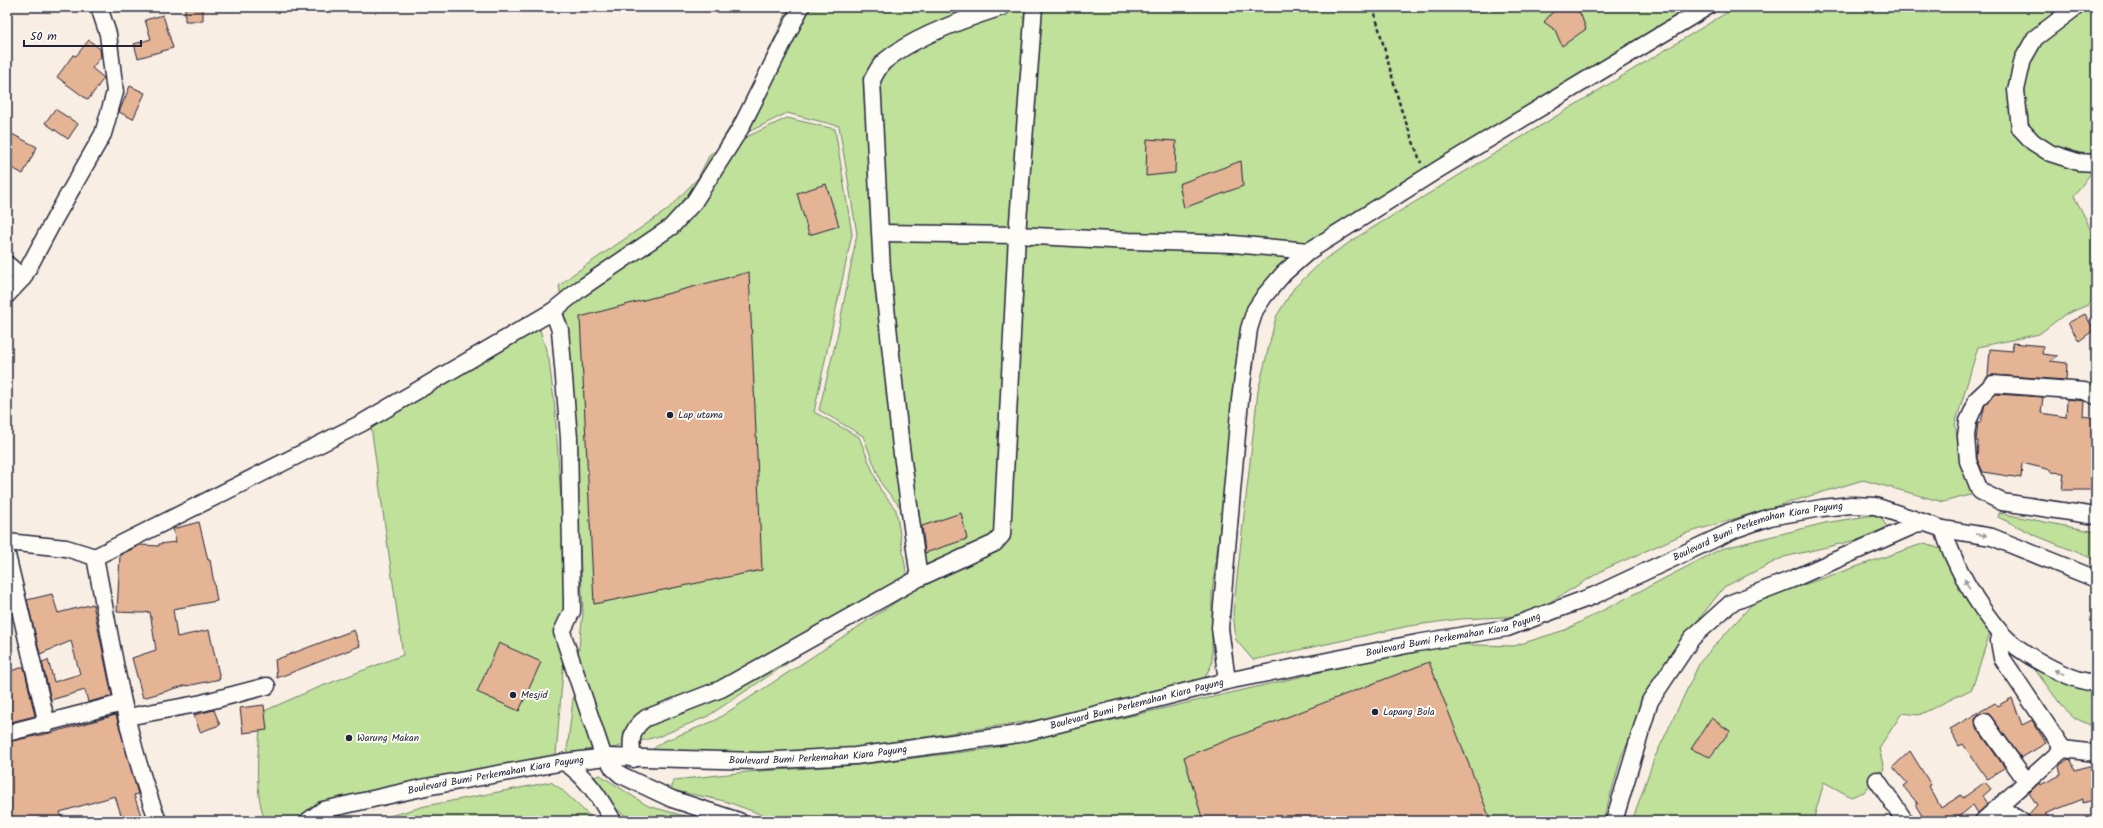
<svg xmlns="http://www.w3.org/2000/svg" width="2103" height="828" viewBox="0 0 2103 828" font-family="Kalam,sans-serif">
<rect width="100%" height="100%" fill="#f8eee3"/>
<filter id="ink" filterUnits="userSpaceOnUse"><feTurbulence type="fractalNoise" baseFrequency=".025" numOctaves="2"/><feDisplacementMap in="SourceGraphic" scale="8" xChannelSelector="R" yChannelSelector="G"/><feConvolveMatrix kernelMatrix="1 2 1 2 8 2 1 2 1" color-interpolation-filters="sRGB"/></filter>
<g filter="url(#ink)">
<!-- green -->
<path fill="#bfe19a" stroke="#70826a" d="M789,7H1695L1315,237L1290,256L1254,319L1225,486L1212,593V664L1204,679L1044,719L839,750L651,760L648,753L662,742L714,721L916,589L901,508L882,485L863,436L819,410L837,337L857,234L839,126L787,113L718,147L747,98Z
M1736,7H2096V166L2074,196L2087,221L2096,246V300L2088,305L2064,315L2039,334L1978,347L1955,425L1959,446L1978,493L1943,502L1863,480L1684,534L1605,569L1527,616L1460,619L1409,626L1253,660L1236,640L1233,613L1258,391L1276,317L1294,288L1325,259L1359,236Z
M787,118L835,129L852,234L814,412L859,437L880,489L896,510L907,577L785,665L708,716L660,736L566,760L583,612L570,346L559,286L572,275L667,210L698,178L710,154Z
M539,326L549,360L555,409L568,610L555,767L386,799L318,821H265C253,787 258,748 262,712L312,690L403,655L371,426Z
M1999,513L2096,532V560L2037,536L1998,517Z
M1879,514L1887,527L1861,539L1784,557L1724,587L1685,637L1650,696L1622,755L1603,821H779L725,801L671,790L674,780L746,772L857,765L988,749L1442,644L1514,646L1565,630L1721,549L1825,523Z
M1925,543L1950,553L1990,632L1972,689L1919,715L1902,713L1879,748L1884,769L1864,792L1851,797L1824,782L1813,821H1632L1654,759L1700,662L1754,602Z
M2021,651L2096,690V728L2075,718L2062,706Z
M600,775L648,806L703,821H628L627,817L580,782Z
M551,782L561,789L595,821H372L425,806Z"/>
<!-- building -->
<path fill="#e4b495" stroke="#22223b" d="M185,7H203V21H185Z
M1562,7H1574L1581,15L1586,29L1562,46L1555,30L1544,22L1556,8Z
M163,15L173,48L138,58L134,44L151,39L145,20Z
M89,40L100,49L101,57L92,68L104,78L88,100L57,77L73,55L76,56Z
M130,86L145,93L133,119L119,112Z
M55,109L78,124L68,139L45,123Z
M12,134L37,147L23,174L7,165V143Z
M1147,139L1176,141L1175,173L1146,176Z
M1241,161L1243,186L1184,208L1179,184Z
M826,184L839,226L809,235L797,193Z
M749,272L762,570L594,604L580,317Z
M2085,314L2094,330L2079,341L2068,323Z
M2012,343L2043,346L2042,354L2058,356L2050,361L2067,363L2066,380L1994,375L1988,376L1990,349L2013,351Z
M1996,394L2043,397L2041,413L2066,417L2067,399L2084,401L2083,416L2096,418V490H2062L2064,473L2051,472V470L2022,463L2021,478L1983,472L1977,459L1978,441H1976L1978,422H1981L1985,404Z
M961,513L967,539L925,553L922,526Z
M199,522L208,560H210L217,601L173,609L177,637L209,630L220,679L187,686V685L143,698L132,658L156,650L150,612L143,613L117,612L120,555L140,545L159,546V544L176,542L173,529Z
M52,594L58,613L93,604L112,696L88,702L85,690L51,700L42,662L48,660L54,682L80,674L71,641L40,654L27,600Z
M354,630L360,646L277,678L275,660Z
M499,643L541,662L519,711L477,692Z
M1429,662L1491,821H1203L1184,757Z
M24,667L35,716L7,723V672Z
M2012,698L2022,725L2032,720L2046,743L2021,758L1991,716L1988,713L1979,714L1975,718L1976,727L2005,768L1987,779L1963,744L1959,746L1950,729L1995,703L1997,706Z
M264,705L267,730L243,733L240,708Z
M214,710L220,725L200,732L194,715Z
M116,715L138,794L134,795L143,821H123L115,796L60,812L63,821H7V742L50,733Z
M1711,718L1730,731L1710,757L1691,749Z
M1910,751L1931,785L1929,786L1941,808L1961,795L1963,798L1985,782L1991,789L1983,796L1988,804L1978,813L1973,805L1954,821H1921L1924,819L1916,806L1918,804L1903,786L1907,783L1893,767Z
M2068,759L2071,760L2075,770L2096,764V799L2083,803V799L2045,814L2053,821H2030L2028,815L2037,805L2029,793L2039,783L2040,785L2061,775L2059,766Z"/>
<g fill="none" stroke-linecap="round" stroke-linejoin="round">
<defs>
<g id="minor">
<path d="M2076,7L2035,38L2023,59L2016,90L2020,128L2033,142L2050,153L2078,162L2096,163"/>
<path d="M881,233L1017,235L1129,241L1233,244L1309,251"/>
<path d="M7,264L23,278"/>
<path d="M7,295L23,278L55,218L103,134L115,92L108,34L99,7"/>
<path d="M553,311L560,330L569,438L572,604V611L562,632L604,758"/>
<path d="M2096,396L2084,391L1993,384L1977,399L1974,408L1968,421L1966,436L1968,461L1980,491L2002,502L2096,516"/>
<path d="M1943,529C1954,565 1976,604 2001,633C2019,653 2069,681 2096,683"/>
<path d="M7,542L66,548L95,557L362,423L553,311L580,289L671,227L694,202L740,129L801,7"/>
<path d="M7,555L47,724"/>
<path d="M95,557C112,645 125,737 158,821"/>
<path d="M919,578L901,447L882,270L872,80C876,73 879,65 886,60C915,36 967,18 1002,7"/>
<path d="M2001,633L1999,641L2002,658L2063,749"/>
<path d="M1227,681L1220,628L1240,400L1249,329L1255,310L1265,295L1284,273L1309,251L1439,169L1707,7"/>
<path d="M127,717L202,703L267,686"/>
<path d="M1984,722L2027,782"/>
<path d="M7,733L123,703"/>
<path d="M2063,749L2096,753"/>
<path d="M607,757L613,768L621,775L672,799L739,821"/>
<path d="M633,759C630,742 630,729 646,718L721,689L919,578L995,543L1002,535L1017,235L1034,7"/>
<path d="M564,762C586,776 600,798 613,821"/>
<path d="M1877,780L1905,821"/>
<path d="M1999,807L2021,821"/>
<path id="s1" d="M308,821L323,810L426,787L564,762L607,757L759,761L855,756L1019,734L1227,681L1417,643L1507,628L1593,596L1736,529L1770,517L1822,508L1851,505L1875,506L1943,529L1992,537L2096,579"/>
<path d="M1614,821L1650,701L1692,638L1731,603L1795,578L1922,522"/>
<path d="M1983,821L2063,749"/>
</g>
</defs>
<!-- minor casing -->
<use href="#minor" stroke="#22223b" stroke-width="19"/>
<!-- path -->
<path stroke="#22223b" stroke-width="2.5" stroke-dasharray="4 3" stroke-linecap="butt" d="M1373,7L1401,109L1421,163"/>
<!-- minor -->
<use href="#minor" stroke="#fdfcf7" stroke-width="16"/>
</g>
<!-- one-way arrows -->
<defs><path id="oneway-solid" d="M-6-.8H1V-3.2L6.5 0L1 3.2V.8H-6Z"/></defs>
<g fill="#9a9aa2">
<use href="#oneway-solid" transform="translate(1982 535) rotate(9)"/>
<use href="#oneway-solid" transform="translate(1967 584) rotate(-118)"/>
<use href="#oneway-solid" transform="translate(2059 672) rotate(-156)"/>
</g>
</g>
<!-- markers -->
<g fill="#22223b" stroke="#fdfcf7" stroke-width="1.5">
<circle cx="670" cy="415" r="4"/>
<circle cx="513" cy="695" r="4"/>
<circle cx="1375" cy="712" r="4"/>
<circle cx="349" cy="738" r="4"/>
</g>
<g text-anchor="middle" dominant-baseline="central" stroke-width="4" stroke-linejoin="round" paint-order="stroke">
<!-- poi labels -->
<g font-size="10" fill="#22223b" stroke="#fdfcf7" text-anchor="start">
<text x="678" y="415">Lap utama</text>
<text x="521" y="695">Mesjid</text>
<text x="1383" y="712">Lapang Bola</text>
<text x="357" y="738">Warung Makan</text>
</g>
<!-- street labels -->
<g font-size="10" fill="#22223b" stroke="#fdfcf7">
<text stroke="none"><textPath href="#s1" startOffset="1491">Boulevard Bumi Perkemahan Kiara Payung</textPath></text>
<text stroke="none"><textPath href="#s1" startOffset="1167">Boulevard Bumi Perkemahan Kiara Payung</textPath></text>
<text stroke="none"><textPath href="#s1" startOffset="843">Boulevard Bumi Perkemahan Kiara Payung</textPath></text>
<text stroke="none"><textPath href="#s1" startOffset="519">Boulevard Bumi Perkemahan Kiara Payung</textPath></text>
<text stroke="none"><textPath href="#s1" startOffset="195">Boulevard Bumi Perkemahan Kiara Payung</textPath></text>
</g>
</g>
<!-- margin -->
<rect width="2103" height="828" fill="none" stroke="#fdfcf7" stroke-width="24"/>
<rect x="12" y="12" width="2079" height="804" fill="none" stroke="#22223b" stroke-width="1.5" filter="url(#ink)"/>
<!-- scale -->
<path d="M24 40v6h117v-6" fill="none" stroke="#22223b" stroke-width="2"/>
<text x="30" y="40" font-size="12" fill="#22223b" stroke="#fdfcf7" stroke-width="3" paint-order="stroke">50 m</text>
</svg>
